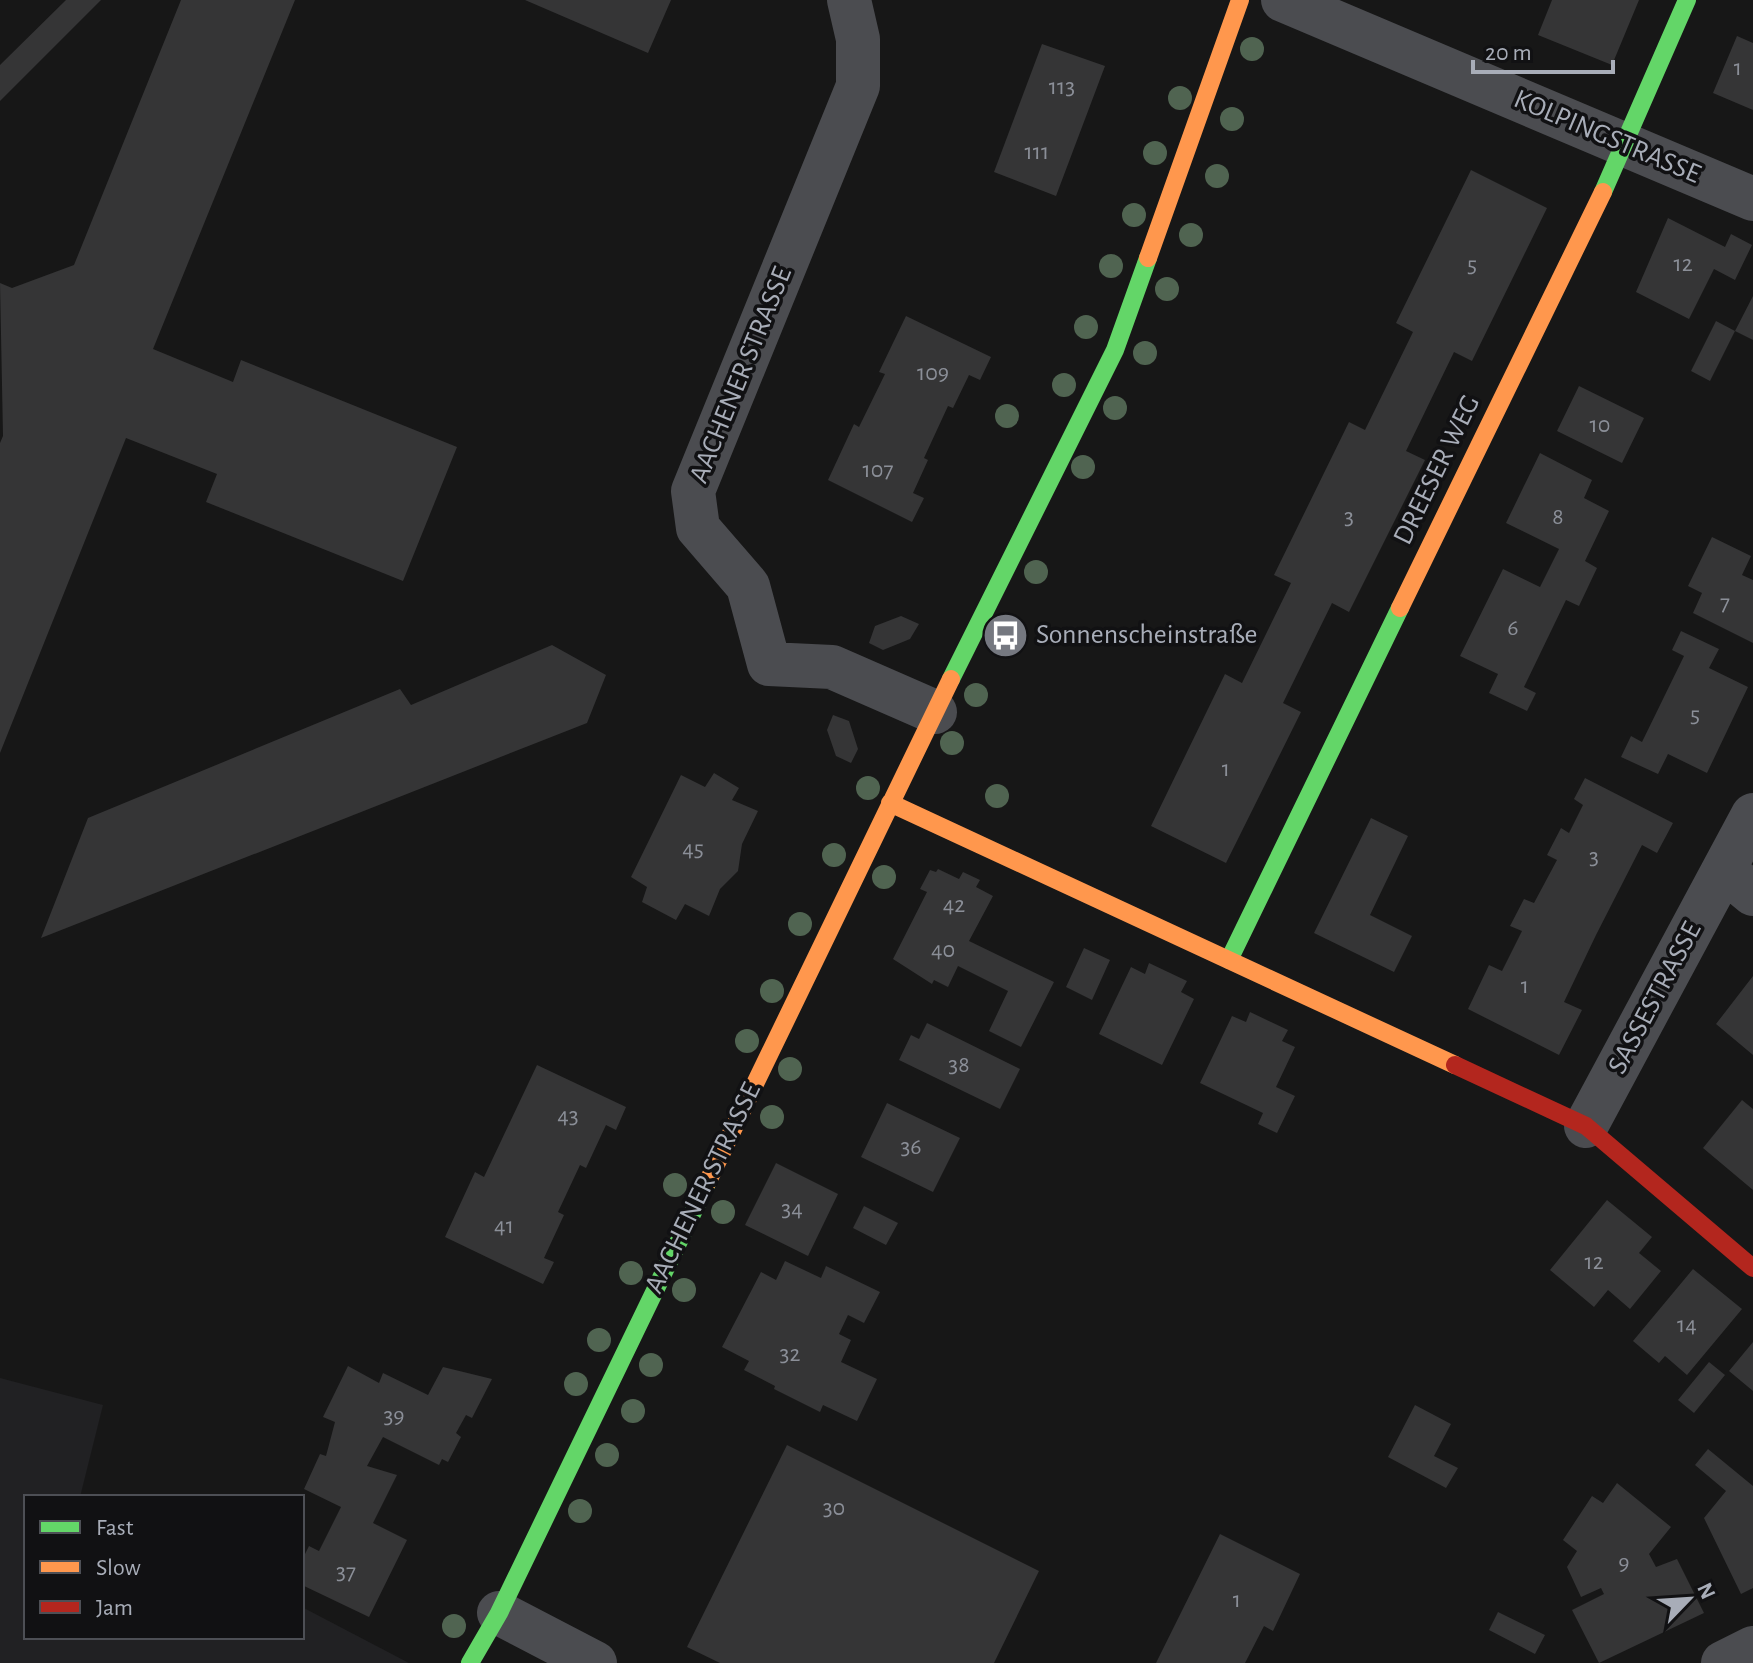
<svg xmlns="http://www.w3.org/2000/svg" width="1753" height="1663" viewBox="0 0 1753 1663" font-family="'Alegreya Sans',sans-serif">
<rect width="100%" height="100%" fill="#171717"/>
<!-- built -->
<path fill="#212123" d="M0,1378L103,1405L80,1497H26V1637H302V1607L409,1663H0Z"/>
<!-- building -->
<path fill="#353536" d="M66,0H101L0,101V65Z
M181,0H295L153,349L233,382L241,360L457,447L403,581L206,502L217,474L126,438L0,753V443L3,436L0,283L12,288L74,265Z
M525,0H671L648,53Z
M1552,0H1639L1612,65L1538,35Z
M1737,36L1753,43V110L1713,93Z
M1042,44L1105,66L1056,196L994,172Z
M1471,170L1547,208L1472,361L1454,352L1406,451L1425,460L1349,612L1332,603L1283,703L1301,712L1226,863L1151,826L1225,674L1242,683L1291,583L1274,575L1349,422L1365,430L1413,332L1396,323Z
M1668,218L1725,247L1731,234L1752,245L1735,280L1714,269L1689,319L1636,292Z
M1753,296V340L1735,331Z
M906,316L991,357L980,380L969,375L953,408L948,406L924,458L928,460L913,493L924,498L912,522L828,480L854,424L859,427L885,374L879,372Z
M1716,321L1735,331L1710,381L1691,371Z
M1579,386L1644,418L1622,463L1557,431Z
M1540,453L1592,480L1584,498L1609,511L1585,561L1597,568L1579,606L1566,600L1524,687L1536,693L1527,711L1489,693L1498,674L1460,656L1503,569L1540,587L1559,549L1506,523Z
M1712,537L1751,556L1742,575L1753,580V643L1693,613L1702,593L1688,586Z
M901,616L919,624L910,639L883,650L869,643L875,626Z
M1681,631L1719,649L1709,668L1748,687L1707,773L1668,754L1658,774L1621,757L1631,736L1642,742L1684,656L1672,650Z
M552,645L606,675L587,723L41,938L88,818L400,689L411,705Z
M833,715L849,721L858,749L851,763L836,756L827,730Z
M714,773L739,788L732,800L758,811L742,844L738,871L720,889L709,916L685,904L676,920L642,902L647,887L631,877L681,775L705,787Z
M1585,778L1673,823L1657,853L1642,845L1596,935L1564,1002L1582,1010L1559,1055L1468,1009L1489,965L1502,971L1522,931L1510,926L1524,899L1534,903L1557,860L1547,855L1561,828L1569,833L1583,805L1574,799Z
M1371,818L1408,836L1370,915L1412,936L1394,972L1314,933Z
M938,869L959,879L963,872L980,880L976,887L993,896L969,941L1054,982L1021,1047L989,1031L1008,991L958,966L948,987L934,980L932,984L893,959L927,892L920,889L930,870L936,872Z
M1084,948L1110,960L1092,1000L1066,987Z
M1149,963L1187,981L1181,992L1194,999L1162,1065L1099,1034L1131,967L1145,974Z
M1753,976V1055L1716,1024Z
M1250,1012L1288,1030L1282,1041L1295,1047L1276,1087L1295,1096L1277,1133L1258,1124L1263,1113L1200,1083L1232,1016L1246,1022Z
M927,1023L1020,1069L1000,1109L899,1060L911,1035L919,1039Z
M537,1065L626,1107L616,1130L606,1125L586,1168L580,1165L558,1212L564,1215L544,1258L554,1262L543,1284L445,1237L475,1172L484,1177Z
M1742,1100L1753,1109V1190L1703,1148Z
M887,1103L960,1138L933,1192L861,1157Z
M776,1163L838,1194L808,1256L745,1225Z
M1607,1200L1652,1237L1639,1253L1661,1271L1630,1309L1608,1290L1594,1307L1550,1270Z
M864,1206L898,1223L886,1245L853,1228Z
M785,1261L821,1278L826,1266L880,1292L864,1323L848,1315L839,1334L851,1340L841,1362L877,1379L857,1421L823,1405L820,1412L774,1389L775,1386L744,1370L749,1361L722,1347L761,1272L776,1280Z
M1693,1269L1742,1309L1687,1375L1665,1356L1659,1363L1633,1341Z
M1753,1342V1391L1729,1371Z
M1709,1362L1725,1375L1694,1413L1678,1400Z
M348,1366L379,1383L383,1373L428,1395L443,1367L492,1379L472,1418L466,1415L456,1433L461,1437L448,1462L442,1459L439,1465L383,1437L367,1466L397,1475L373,1523L407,1540L369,1617L302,1585V1560L309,1546L319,1551L341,1507L304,1489L320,1454L326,1456L335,1422L323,1417Z
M1415,1405L1451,1424L1434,1456L1458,1468L1446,1488L1388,1457Z
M787,1445L1039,1571L994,1663H720L687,1647Z
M1708,1449L1753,1486V1588L1741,1594L1704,1518L1726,1491L1695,1465Z
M1617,1483L1671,1527L1649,1554L1656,1567L1677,1559L1704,1613L1599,1663L1572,1610L1604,1594L1601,1588L1581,1597L1567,1567L1577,1551L1563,1540L1592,1496L1603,1503Z
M1220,1534L1300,1574L1273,1631L1264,1626L1245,1663H1156Z
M1498,1612L1545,1635L1535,1654L1489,1630Z"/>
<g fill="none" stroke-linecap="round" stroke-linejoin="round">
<!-- street -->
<path stroke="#4b4c50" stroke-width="44" d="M849,0L858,39V86L693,491L698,528L748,586L769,664L832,667L935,712
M1283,0L1753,199
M1724,870L1753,894
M1586,1126L1753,815
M499,1613L595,1663
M1723,1663L1753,1648"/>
<!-- fast -->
<path stroke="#63d668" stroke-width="18" d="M1603,192L1687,0
M951,679L1115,350L1148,258
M1229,960L1400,608
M470,1663L499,1613L707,1183"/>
<!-- slow -->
<path stroke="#ff974d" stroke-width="18" d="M1148,258L1240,0
M1400,608L1603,192
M890,803L1455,1065
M707,1183L951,679"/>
<!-- jam -->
<path stroke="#b3261e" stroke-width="18" d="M1455,1065L1586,1126L1753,1268"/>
</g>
<!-- trees -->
<g fill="#506451">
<circle cx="1252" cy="49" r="12"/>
<circle cx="1180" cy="98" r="12"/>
<circle cx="1232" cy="119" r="12"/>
<circle cx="1155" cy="153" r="12"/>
<circle cx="1217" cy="176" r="12"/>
<circle cx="1134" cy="215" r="12"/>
<circle cx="1191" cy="235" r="12"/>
<circle cx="1111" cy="266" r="12"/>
<circle cx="1167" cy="289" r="12"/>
<circle cx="1086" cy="327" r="12"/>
<circle cx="1145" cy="353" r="12"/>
<circle cx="1064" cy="385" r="12"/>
<circle cx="1115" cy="408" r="12"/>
<circle cx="1007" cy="416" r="12"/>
<circle cx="1083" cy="467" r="12"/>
<circle cx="1036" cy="572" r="12"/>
<circle cx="1004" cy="626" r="12"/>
<circle cx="976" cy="695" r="12"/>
<circle cx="952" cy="743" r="12"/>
<circle cx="868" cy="788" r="12"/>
<circle cx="997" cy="796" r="12"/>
<circle cx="834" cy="855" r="12"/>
<circle cx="884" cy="877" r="12"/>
<circle cx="800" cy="924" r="12"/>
<circle cx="772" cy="991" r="12"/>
<circle cx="747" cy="1041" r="12"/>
<circle cx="790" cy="1069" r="12"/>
<circle cx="772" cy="1117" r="12"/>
<circle cx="675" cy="1185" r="12"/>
<circle cx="723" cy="1212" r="12"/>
<circle cx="631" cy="1273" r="12"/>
<circle cx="684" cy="1290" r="12"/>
<circle cx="599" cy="1340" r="12"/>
<circle cx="651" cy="1365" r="12"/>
<circle cx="576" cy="1384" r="12"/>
<circle cx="633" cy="1411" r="12"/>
<circle cx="607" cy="1455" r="12"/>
<circle cx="580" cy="1511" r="12"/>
<circle cx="454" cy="1626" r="12"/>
</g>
<!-- icons -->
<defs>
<symbol id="bus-disc" viewBox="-11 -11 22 22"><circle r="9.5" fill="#757880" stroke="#111113"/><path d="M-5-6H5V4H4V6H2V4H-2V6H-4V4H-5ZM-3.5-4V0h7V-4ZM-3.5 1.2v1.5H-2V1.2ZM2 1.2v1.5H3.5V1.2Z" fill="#fff"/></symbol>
</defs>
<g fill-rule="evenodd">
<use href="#bus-disc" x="980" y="610" width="51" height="51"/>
</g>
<g text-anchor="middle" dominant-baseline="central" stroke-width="7" stroke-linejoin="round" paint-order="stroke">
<!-- number labels -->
<g font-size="24" fill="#8b8f98">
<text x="1738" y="68">1</text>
<text x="1062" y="87">113</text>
<text x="1037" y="152">111</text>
<text x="1683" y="264">12</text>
<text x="1472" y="265">5</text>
<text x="933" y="373">109</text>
<text x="1600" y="425">10</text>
<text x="878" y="470">107</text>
<text x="1349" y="517">3</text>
<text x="1558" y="517">8</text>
<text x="1725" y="603">7</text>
<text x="1513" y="628">6</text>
<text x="1695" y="715">5</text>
<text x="1226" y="769">1</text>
<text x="693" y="849">45</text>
<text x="1594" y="857">3</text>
<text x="954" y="905">42</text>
<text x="943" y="950">40</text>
<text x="1525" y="986">1</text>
<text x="959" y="1065">38</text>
<text x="568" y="1116">43</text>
<text x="911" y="1147">36</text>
<text x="792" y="1209">34</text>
<text x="504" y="1226">41</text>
<text x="1594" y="1262">12</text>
<text x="1687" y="1325">14</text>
<text x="790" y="1354">32</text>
<text x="394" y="1416">39</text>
<text x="834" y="1508">30</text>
<text x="1624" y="1563">9</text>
<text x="346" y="1572">37</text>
<text x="1237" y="1600">1</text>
</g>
<!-- street labels -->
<g font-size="28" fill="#a8adb8" stroke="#111113">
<text transform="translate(1607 137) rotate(23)">KOLPINGSTRASSE</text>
<text transform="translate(741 375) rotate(-68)">AACHENER STRASSE</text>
<text transform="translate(1437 470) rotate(-64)">DREESER WEG</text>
<text transform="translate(1655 998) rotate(-62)">SASSESTRASSE</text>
<text transform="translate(703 1188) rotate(-64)">AACHENER STRASSE</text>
</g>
<!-- poi labels -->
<g font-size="28" fill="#a8adb8" stroke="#111113" text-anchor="start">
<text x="1036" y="635">Sonnenscheinstraße</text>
</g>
</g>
<!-- legend -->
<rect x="24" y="1495" width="280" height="144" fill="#111113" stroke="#4d4f55" stroke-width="2"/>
<rect x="40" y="1521" width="40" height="12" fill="#63d668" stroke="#4d4f55" stroke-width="2"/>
<text x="96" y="1535" font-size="24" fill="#a8adb8">Fast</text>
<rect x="40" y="1561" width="40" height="12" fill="#ff974d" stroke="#4d4f55" stroke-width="2"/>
<text x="96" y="1575" font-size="24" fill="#a8adb8">Slow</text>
<rect x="40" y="1601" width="40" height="12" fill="#b3261e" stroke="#4d4f55" stroke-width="2"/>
<text x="96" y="1615" font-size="24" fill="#a8adb8">Jam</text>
<!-- north arrow -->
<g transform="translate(1689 1599) rotate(65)" stroke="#111113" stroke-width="6" paint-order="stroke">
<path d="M0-6L14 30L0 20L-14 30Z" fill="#a8adb8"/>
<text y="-12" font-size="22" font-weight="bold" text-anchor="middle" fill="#a8adb8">N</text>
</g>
<!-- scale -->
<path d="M1473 60v12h140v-12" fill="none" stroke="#a8adb8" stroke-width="4"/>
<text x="1485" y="60" font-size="24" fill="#a8adb8" stroke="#111113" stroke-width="6" paint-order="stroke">20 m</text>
</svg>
